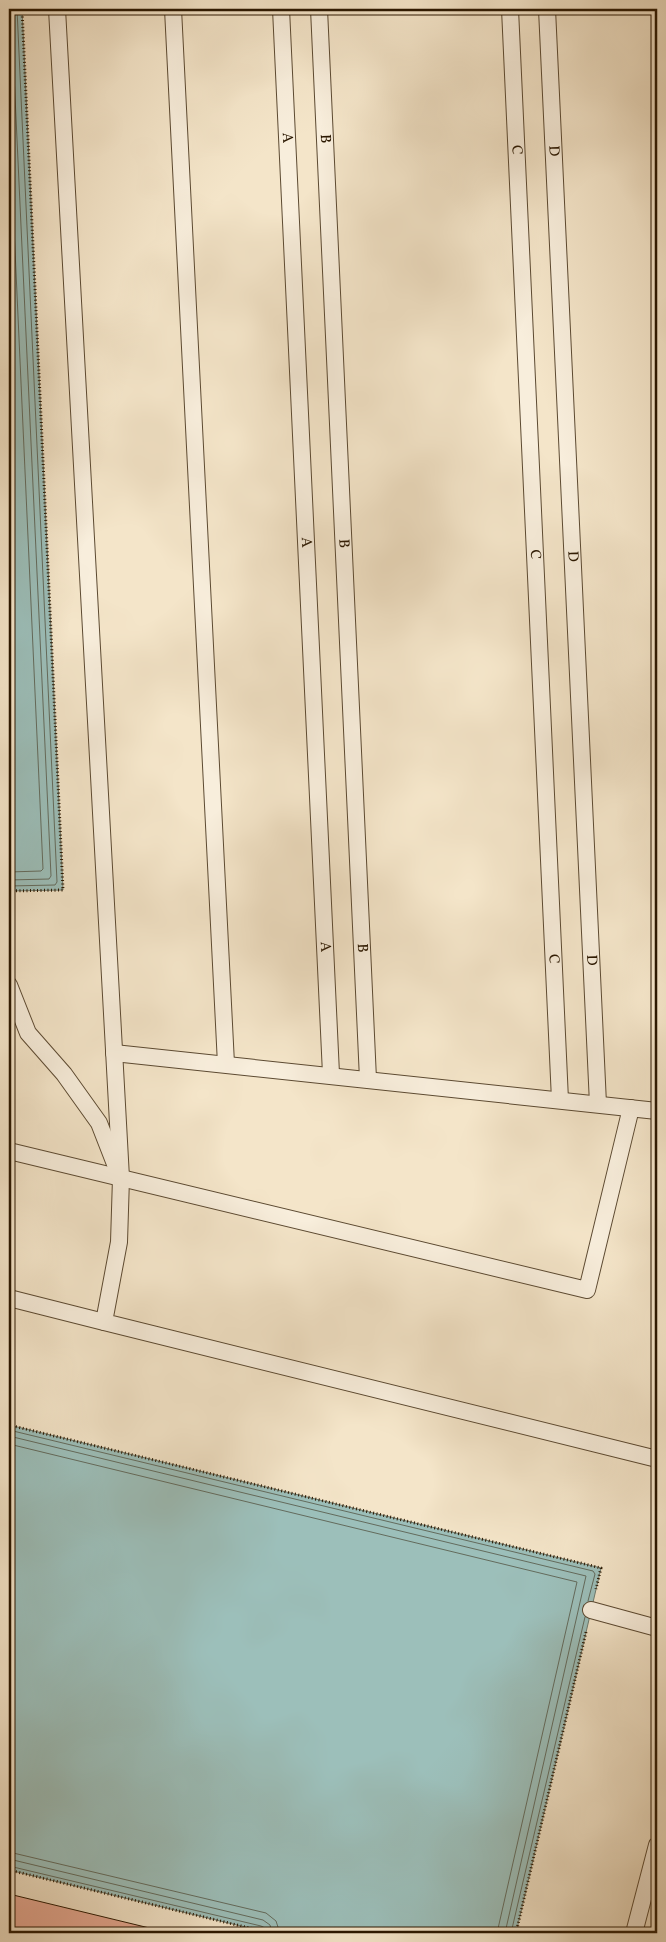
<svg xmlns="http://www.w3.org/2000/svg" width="666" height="1942" viewBox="0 0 666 1942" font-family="Vollkorn,serif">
<rect width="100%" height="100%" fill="#f4e5c9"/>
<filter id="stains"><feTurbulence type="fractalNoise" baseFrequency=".004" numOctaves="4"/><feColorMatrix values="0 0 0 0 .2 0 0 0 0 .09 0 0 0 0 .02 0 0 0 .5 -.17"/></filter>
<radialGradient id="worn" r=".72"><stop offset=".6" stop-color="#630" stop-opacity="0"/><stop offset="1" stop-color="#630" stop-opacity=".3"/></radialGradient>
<!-- water -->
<path fill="#9cbfba" stroke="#6e7c70" d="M9,9H22L63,890L9,891Z
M9,1425L601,1568L516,1933H270L9,1870Z"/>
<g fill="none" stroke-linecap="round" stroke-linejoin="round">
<!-- shore -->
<path stroke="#636b5d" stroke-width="1" d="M9,117L43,869L41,871L9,872
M9,880L49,879L51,876L11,9
M9,886L55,885L57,882L17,9
M9,1430L593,1571L595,1574L588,1601
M9,1436L586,1576L505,1933
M9,1444L577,1582L497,1933
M9,1852L266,1913L276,1921L280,1933
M9,1859L263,1920L270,1925L272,1933
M9,1866L261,1926L265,1928L266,1933
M511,1933L585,1617"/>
</g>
<!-- building -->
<path fill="#e8aa94" stroke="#2a1700" d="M9,1894L170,1933H9Z"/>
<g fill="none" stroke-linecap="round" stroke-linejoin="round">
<defs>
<g id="lane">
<path d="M57,9L121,1178L119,1242L104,1322L657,1459"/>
<path d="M173,9L226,1064"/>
<path id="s1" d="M281,9L331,1074"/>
<path id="s2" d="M319,9L368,1079"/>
<path id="s3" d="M510,9L560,1100"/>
<path id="s4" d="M547,9L598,1104"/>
<path d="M9,985L28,1033L64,1074L99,1123L115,1164"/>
<path d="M114,1053L657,1111"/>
<path d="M9,1151L587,1290L631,1108"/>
<path d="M9,1298L104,1322"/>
<path d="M591,1610L657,1628"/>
<path d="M634,1933L657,1845"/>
</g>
</defs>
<!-- lane casing -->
<use href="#lane" stroke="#5c4a32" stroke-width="18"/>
<!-- path -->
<path stroke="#2a1700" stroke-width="3" stroke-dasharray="1 2.5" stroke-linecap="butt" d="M9,891L63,890L22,9
M9,1425L601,1568L596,1589
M9,1870L270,1933
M516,1933L586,1632"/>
<!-- lane -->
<use href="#lane" stroke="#f8eedc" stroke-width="16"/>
</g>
<g text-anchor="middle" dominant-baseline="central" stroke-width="5" stroke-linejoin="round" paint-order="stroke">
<!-- street labels -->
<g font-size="15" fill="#2a1700" stroke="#f8eedc">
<text stroke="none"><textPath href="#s1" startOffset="129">A</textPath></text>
<text stroke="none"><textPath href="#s2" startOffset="130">B</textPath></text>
<text stroke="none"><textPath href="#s3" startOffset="141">C</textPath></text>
<text stroke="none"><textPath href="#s4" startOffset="142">D</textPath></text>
<text stroke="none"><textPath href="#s1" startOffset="534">A</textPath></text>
<text stroke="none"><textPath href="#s2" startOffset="535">B</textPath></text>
<text stroke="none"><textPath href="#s3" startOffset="546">C</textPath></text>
<text stroke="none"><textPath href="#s4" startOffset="548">D</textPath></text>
<text stroke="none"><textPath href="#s1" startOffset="939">A</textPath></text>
<text stroke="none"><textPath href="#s2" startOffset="940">B</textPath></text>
<text stroke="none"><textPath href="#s3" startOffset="951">C</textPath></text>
<text stroke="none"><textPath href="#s4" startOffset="952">D</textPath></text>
</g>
</g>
<!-- margin -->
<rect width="666" height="1942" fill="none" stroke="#f4e5c9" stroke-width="30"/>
<rect x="10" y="10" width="646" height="1922" fill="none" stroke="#2a1700" stroke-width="2.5"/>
<rect x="15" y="15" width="636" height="1912" fill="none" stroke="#2a1700"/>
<rect width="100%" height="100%" filter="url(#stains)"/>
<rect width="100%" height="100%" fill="url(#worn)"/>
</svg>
